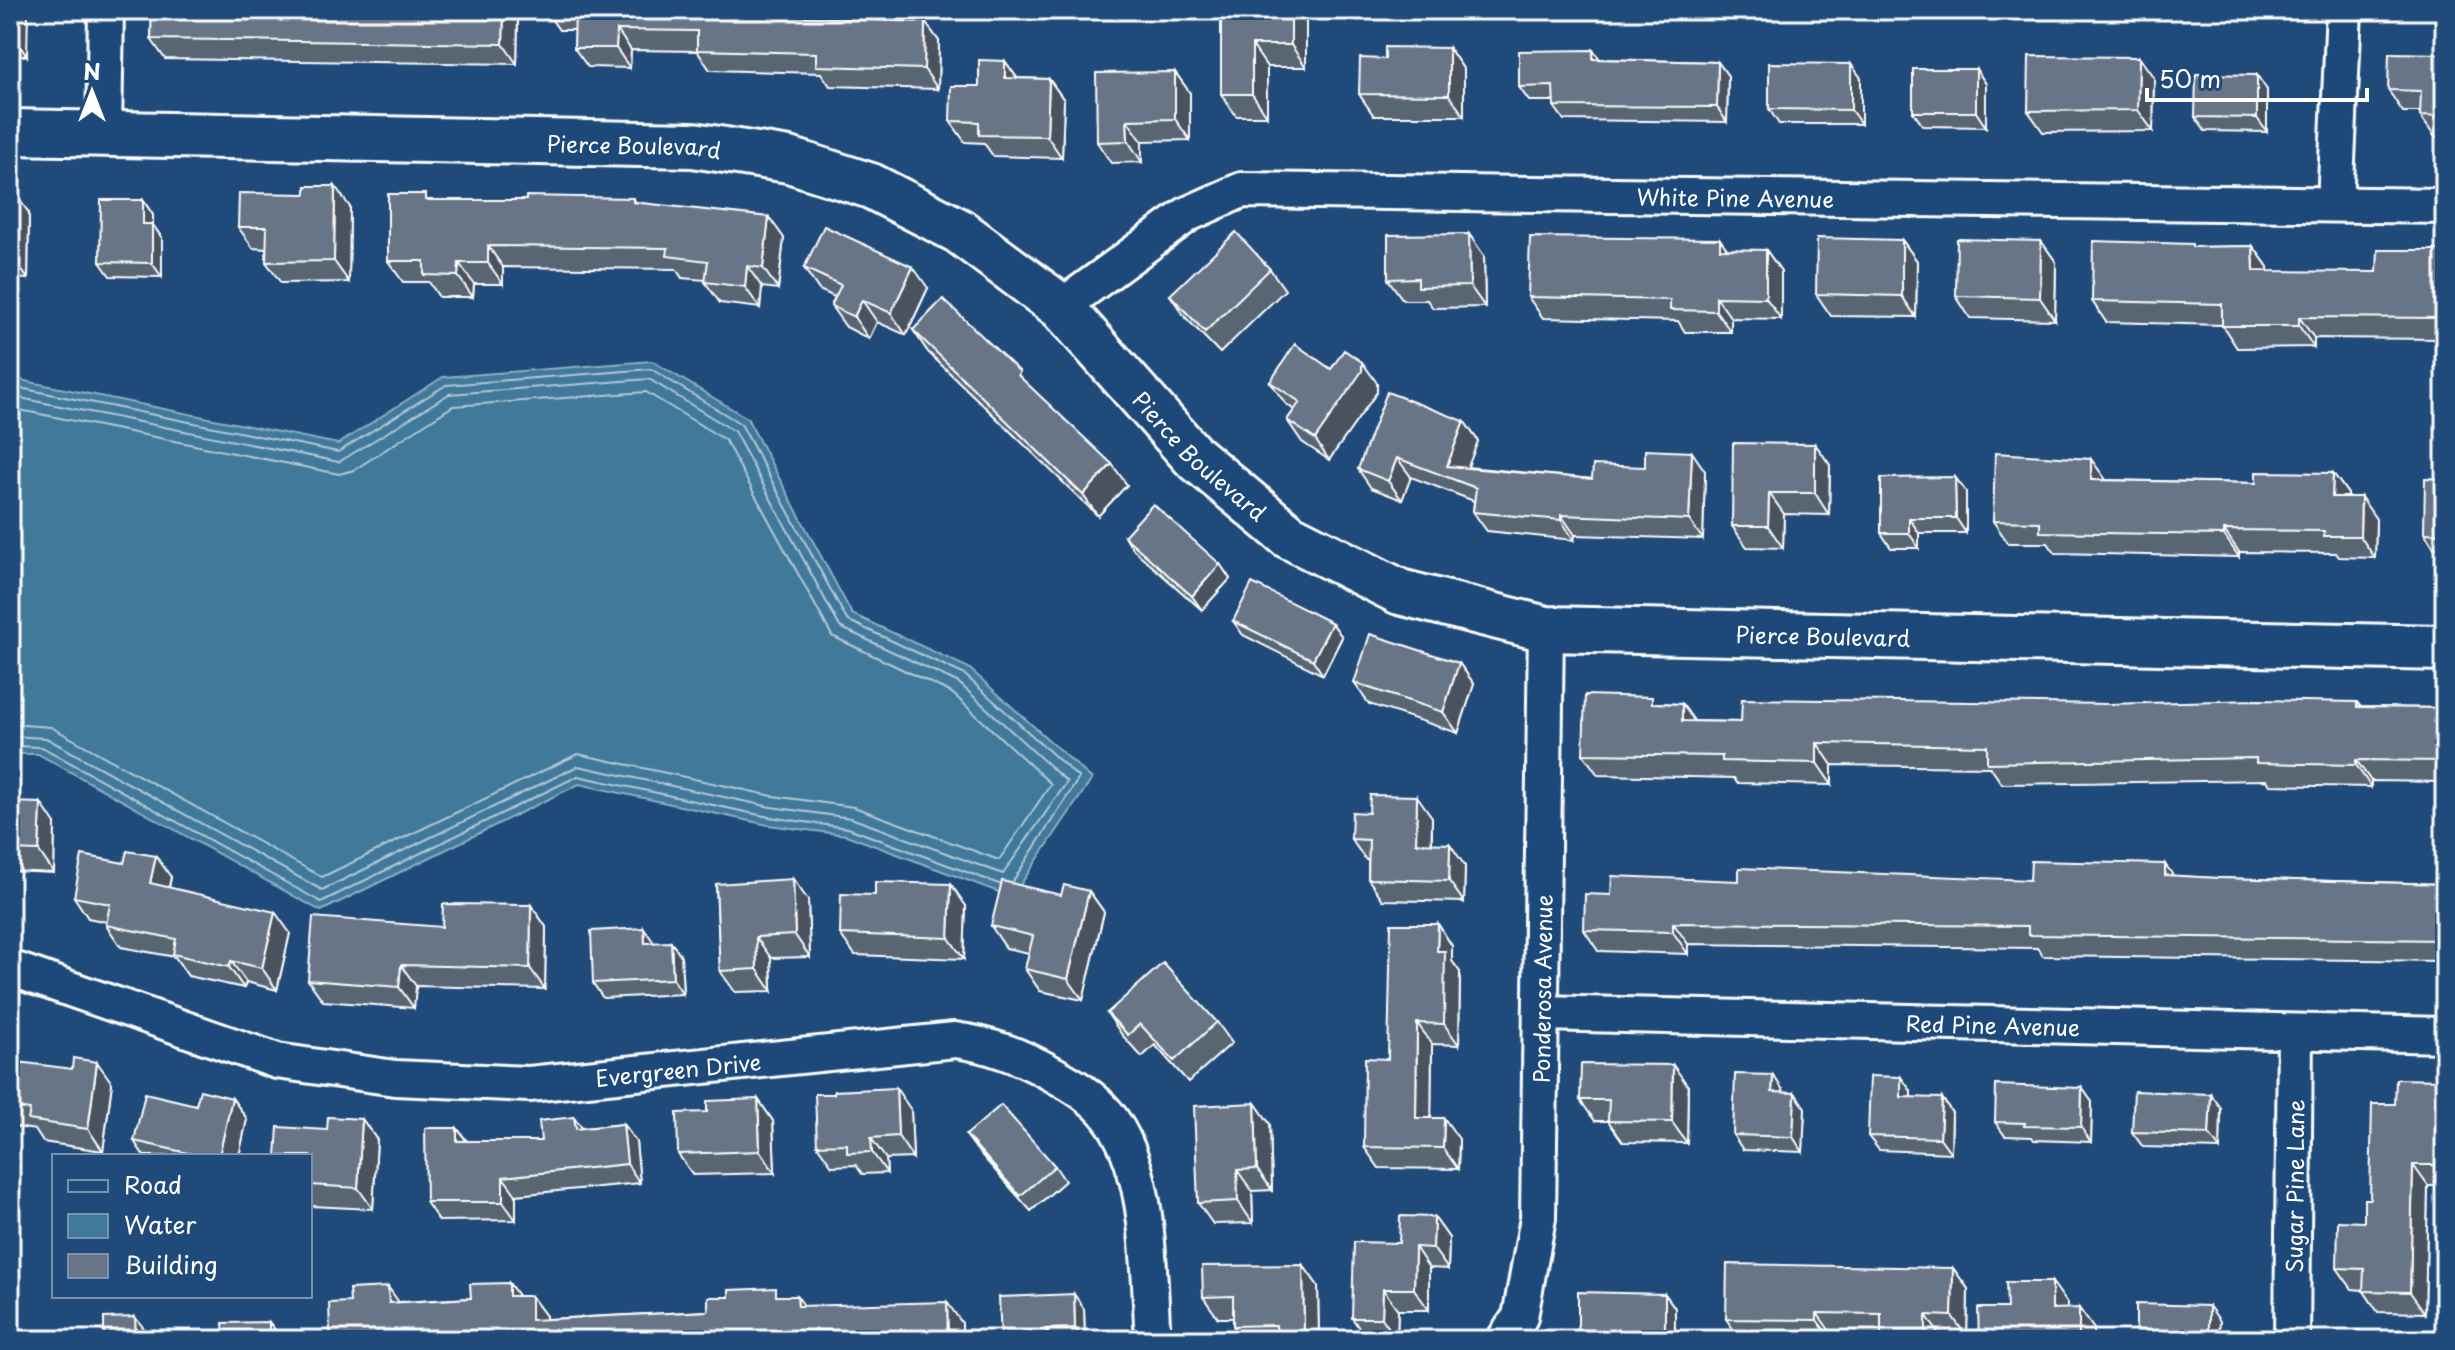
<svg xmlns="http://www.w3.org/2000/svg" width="2455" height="1350" viewBox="0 0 2455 1350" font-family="'Playpen Sans',sans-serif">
<rect width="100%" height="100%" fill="#1f4a7a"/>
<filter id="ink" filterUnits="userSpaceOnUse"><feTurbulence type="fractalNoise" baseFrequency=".0125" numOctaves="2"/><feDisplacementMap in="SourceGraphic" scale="16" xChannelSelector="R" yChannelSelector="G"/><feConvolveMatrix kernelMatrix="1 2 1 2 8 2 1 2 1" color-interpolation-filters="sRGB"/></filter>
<g filter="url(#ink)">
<!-- water -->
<path fill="#41799a" stroke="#8dafc2" stroke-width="2" d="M652,361L747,418L852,614L969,668L1092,779L1012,897L846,835L768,825L579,784L321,911L38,754H10V378L338,444L443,377Z"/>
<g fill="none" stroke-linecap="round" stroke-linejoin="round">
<!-- shore -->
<path stroke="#b3c9d7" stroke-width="2" d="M10,386L338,452L446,385L651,369L741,424L847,620L965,675L1079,778L1013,881
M10,396L339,462L449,394L649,379L734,431L840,627L959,683L1067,782L1003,874L851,818L771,807L578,766L322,890L46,738L10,736
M10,408L339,474L354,470L453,406L646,392L725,440L832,636L952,693L1051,784L999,860L854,807L773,796L578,754L322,877L51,727L10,724
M10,746L42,747L321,902L578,776L769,817L848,828L999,884"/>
<defs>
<g id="minor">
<path d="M104,133L106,10"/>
<path d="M2335,204L2344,10"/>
<path id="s1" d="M1061,307L1188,214L1242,190L2445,206"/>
<path id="s2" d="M10,968L277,1061L395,1078L529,1084L955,1040C992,1045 1020,1056 1053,1074C1073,1085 1092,1096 1107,1114C1152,1169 1148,1272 1153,1340"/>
<path id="s3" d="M1541,1013L2445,1035"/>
<path id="s4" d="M1504,1340L1520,1317L1538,1218L1546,629"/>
<path id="s5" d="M2292,1340L2295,1032"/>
</g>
<g id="tertiary">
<path id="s6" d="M10,132L693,145L789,160L871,186L959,231L1061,307L1193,456L1289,536L1400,592L1546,629L2445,648"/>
</g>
</defs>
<!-- minor casing -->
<use href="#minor" stroke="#fff" stroke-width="40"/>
<!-- tertiary casing -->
<use href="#tertiary" stroke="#fff" stroke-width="50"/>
<!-- minor -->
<use href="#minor" stroke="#1f4a7a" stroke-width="34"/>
<!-- tertiary -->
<use href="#tertiary" stroke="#1f4a7a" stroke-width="44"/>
</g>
<!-- wall -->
<path fill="#596573" stroke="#fff" stroke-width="2" d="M10,10L27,56H10Z
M152,10H514L518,16L517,64L165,59L151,39Z
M545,10H782L787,16L850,18L851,10H881L889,21L925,22L939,41L938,89L830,86L821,73L710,70L697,51L631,50L630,68L588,67L574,48L575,30H559Z
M1221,10H1300L1306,19V67H1267V116H1236L1221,94Z
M1449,48L1464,70V116H1374L1359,94L1385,59Z
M1593,50L1600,59L1718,62L1728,76L1727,122L1564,120L1554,106V101H1529L1519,87Z
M2445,54V138L2435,137L2420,116V112H2403L2388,90Z
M1005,61L1017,78L1049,79L1064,100L1062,158L993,156L984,143L965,142L950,121L979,86Z
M1976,69L1986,84V127L1923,126L1913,112Z
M1175,72L1190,93V140L1142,141V162L1111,163L1097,142Z
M1861,78V124H1779L1769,109Z
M2154,78L2153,131L2043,132L2028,111Z
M2267,90V132L2205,131L2195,117Z
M10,192L29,213L28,279L10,278Z
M306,194L350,207L349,282L281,283L266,262V249L253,248L238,227Z
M633,198L636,202L784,238L778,289L762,287L760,308L720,303L705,282L706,280L682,278L676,269L503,267V284H474L473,297H439L429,282H403L388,261L430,200H526Z
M143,200L153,215V225L162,238V277L110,276L100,262Z
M1469,234L1484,256L1485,307L1433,308L1427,300H1403L1388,279Z
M1902,240L1917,261L1916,317L1831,316L1816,294Z
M2041,241L2056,262L2055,320L1970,318L1956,296Z
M2253,246L2268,267V272H2377L2445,250V339L2314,338V347L2237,348L2222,325L2106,322L2092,301L2194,247Z
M1728,250H1766L1781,271V319L1731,318V332H1685L1678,321L1543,318L1528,297Z
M804,268L928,288L906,335L877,322L869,339L846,327L831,306L835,297L819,290Z
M1270,269L1285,290L1220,353L1185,317L1170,295Z
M913,330L1029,386L1127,485L1098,516L928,352Z
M1331,369L1377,383V392L1329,460L1302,442L1287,420L1294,410L1285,403L1270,382Z
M1464,421L1478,441L1467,467L1592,479L1705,471L1703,539L1575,535L1574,540L1487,531L1473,512L1474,501L1411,477L1402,500L1371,488L1358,469Z
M1815,444L1830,465L1829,515L1784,514L1783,548L1747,547L1732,526Z
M2333,473L2348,494L2347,497L2376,519L2375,558L2339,557L2336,553L2239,552V557L2055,553L2048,543H2008L1993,521L2106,480L2256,483Z
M1955,477L1966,492V533H1919V548H1891L1881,533Z
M2445,479V549L2444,548H2434L2424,533Z
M1124,536L1220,564L1230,579L1202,610L1134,550Z
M1233,621L1332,623L1342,637L1323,675L1243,635Z
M1459,663L1474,684L1458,733L1369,704L1354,683Z
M2357,702L2361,707L2445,708V782L2371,781V787L2270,785L2267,780L2002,784L1990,767L1832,765V785L1737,783L1734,778L1598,775L1583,754L1657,703L1682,704L1694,721L1741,722L2109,704Z
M10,802L55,824L54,873L10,871Z
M1432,817V844L1465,866L1464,902L1383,900L1368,879V860H1366L1351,839Z
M2173,876L2218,878L2445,884V961L2043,956L2037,948L1688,944V954L1598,951L1584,930L1611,895L1739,881L2030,880Z
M171,877L169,888L290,933L277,990L246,982L244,988L188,976L175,957L121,947L106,925L107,922L88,918L74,897Z
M716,884L808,900L810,957L771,958L772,991L735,992L720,971Z
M1089,891L1104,912L1083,1000L1040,991L1025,969L1029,953L1006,948L991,926L1061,895Z
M875,895L966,906L964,959L855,955L840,934Z
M531,905L546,927L545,989L416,986L414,1008L323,1001L308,980L442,927Z
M1438,924L1452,946V961L1460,972L1459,1045L1432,1044L1431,1118L1459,1139L1458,1169L1379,1168L1364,1147L1388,1059Z
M671,942L681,956L683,994L603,998L593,983Z
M1107,1013L1217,1022L1232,1043L1188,1082L1155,1045L1142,1057L1122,1035Z
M10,1061L112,1083L103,1151L43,1142L35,1130L10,1126Z
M2443,1080L2445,1083V1186H2428L2425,1313L2378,1312L2363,1290L2352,1289L2337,1268L2364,1222L2395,1104Z
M1688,1086L1687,1143L1623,1142L1608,1121H1595L1580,1100Z
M2082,1088L2092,1102L2091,1142L2034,1140L2032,1137L2005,1136L1995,1122Z
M1783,1090V1093H1795L1805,1108L1803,1152L1743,1150L1733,1135Z
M1911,1091V1098H1942L1952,1113L1951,1153L1879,1150L1868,1136Z
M232,1098L247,1119L239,1156H144L134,1141L196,1105Z
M758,1099L773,1121L775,1173L693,1175L678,1154Z
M1255,1103L1270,1124L1272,1190L1252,1191L1253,1223L1213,1224L1198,1203Z
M2221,1108L2220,1149L2143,1147L2132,1132Z
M911,1110L913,1158L886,1159L887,1173L862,1174L856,1165L832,1166L817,1145Z
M574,1117L582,1128L623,1124L636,1142L640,1183L516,1195V1220L439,1221L426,1202L457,1128L467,1141H541Z
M362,1119L377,1140L373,1209L310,1206V1156L327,1130Z
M966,1135L1055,1166L1065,1181L1031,1211L977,1150Z
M1434,1217L1449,1238L1448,1269L1429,1268V1310H1398L1397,1340L1367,1339L1352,1318L1399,1243Z
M1303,1265L1318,1286L1319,1340H1243L1233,1326V1318H1218L1203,1297Z
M1953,1268L1968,1289L1967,1337H1941V1340H1882L1881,1335L1832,1334V1340H1741L1726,1319Z
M509,1283L518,1296H531L546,1316V1319L708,1311L782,1296L805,1306L962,1323V1340H224L269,1322L279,1335L330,1334L399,1302L471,1298Z
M1665,1294L1675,1308V1340H1585L1578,1330Z
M1084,1309L1085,1340H1001Z"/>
<!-- shaded-wall -->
<path fill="#48525e" stroke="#fff" stroke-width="2" d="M18,10H28L27,56L17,42Z
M504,10H514L518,16L517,64L503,44Z
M780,10H782L793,26L779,16Z
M878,10H881L892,25L877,20Z
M1291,10H1300L1306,19V67L1291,45Z
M925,22L939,41L938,89L924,69Z
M617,30L631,50L630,68L616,48Z
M1252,45L1267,67V116L1252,94Z
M1449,48L1464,70V116L1449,95Z
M1593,50L1603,64L1593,59Z
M2139,57L2154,78L2153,131L2138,110Z
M1005,61L1020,82L1005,78Z
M1718,62L1728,76L1727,122L1717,107Z
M1851,64L1861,78V124L1851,110Z
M1976,69L1986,84V127L1976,112Z
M1175,72L1190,93V140L1175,119Z
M2257,75L2267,90V132L2257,118Z
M1049,79L1064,100L1062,158L1047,136Z
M1127,120L1142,141V162L1128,141Z
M335,186L350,207L349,282L334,261Z
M14,192L29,213L28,279L13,257Z
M143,200L153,215V225L162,238V277L152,263L143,224Z
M769,217L784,238L778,289L763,268Z
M1469,234L1484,256L1485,307L1470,286Z
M1720,239L1735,260L1720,249Z
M1902,240L1917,261L1916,317L1902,296Z
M2041,241L2056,262L2055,320L2040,298Z
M488,246L503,267V284L488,263Z
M2253,246L2268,267L2269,293L2254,271Z
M1766,250L1781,271V319L1766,298Z
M459,263L474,284L473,297L458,276Z
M747,266L762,287L760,308L745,287Z
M913,267L928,288L906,335L891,313Z
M1716,297L1731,318V332L1716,311Z
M862,300L877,322L869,339L854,317Z
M2299,317L2314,338V347L2299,326Z
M1362,362L1377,383V392L1329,460L1315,439Z
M1464,421L1478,441L1462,482L1447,466Z
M1815,444L1830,465L1829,515L1815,493Z
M1692,452L1705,471L1703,539L1689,520Z
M1397,458L1411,477L1402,500L1388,481Z
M2091,459L2106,480H2091Z
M1112,464L1127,485L1098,516L1083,495Z
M2333,473L2348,494L2347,518L2332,497Z
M1955,477L1966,492V533L1956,518Z
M1769,493L1784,514L1783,548L1768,526Z
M2361,497L2376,519L2375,558L2360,536Z
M1561,515L1575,535L1574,540L1561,520Z
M1909,518L1919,533V548L1909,533Z
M2224,530L2239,552V557L2224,535Z
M1220,564L1230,579L1202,610L1192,596Z
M1332,623L1342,637L1323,675L1313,660Z
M1459,663L1474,684L1458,733L1443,712Z
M1682,704L1697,725L1682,721Z
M1817,743L1832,765V785L1817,763Z
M2356,760L2371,781V787L2356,765Z
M1417,796L1432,817L1431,865L1416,843Z
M41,803L55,824L54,873L39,851Z
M1450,844L1465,866L1464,902L1449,881Z
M156,856L171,877L165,905L150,883Z
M2165,864L2180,885L2165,875Z
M793,879L808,900L810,957L795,935Z
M951,884L966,906L964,959L949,938Z
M1089,891L1104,912L1083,1000L1068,979Z
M531,905L546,927L545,989L530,968Z
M275,912L290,933L277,990L262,968Z
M1673,923L1688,944V954L1673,932Z
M1438,924L1452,946V961L1460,972L1459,1045L1444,1024L1437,951Z
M644,928L654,943H645Z
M756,937L771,958L772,991L757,969Z
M671,942L681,956L683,994L673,979Z
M231,961L246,982L244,988L229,967Z
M401,965L416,986L414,1008L399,987Z
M1417,1023L1432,1044L1431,1139L1416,1118Z
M97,1062L112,1083L103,1151L88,1129Z
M1673,1065L1688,1086L1687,1143L1672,1122Z
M1773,1075L1783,1090L1782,1107L1772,1092Z
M1901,1077L1911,1091V1112L1901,1097Z
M2443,1080L2445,1083V1110L2442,1106Z
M896,1088L911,1110L913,1158L898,1136Z
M2082,1088L2092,1102L2091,1142L2081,1127Z
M1795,1093L1805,1108L1803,1152L1793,1137Z
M2211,1094L2221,1108L2220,1149L2209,1134Z
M232,1098L247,1119L239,1156H219Z
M1942,1098L1952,1113L1951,1153L1940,1138Z
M758,1099L773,1121L775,1173L760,1151Z
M1255,1103L1270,1124L1272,1190L1257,1169Z
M574,1117L587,1135L576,1129Z
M1444,1118L1459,1139L1458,1169L1443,1148Z
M362,1119L377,1140L373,1209L358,1188Z
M623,1124L636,1142L640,1183L627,1164Z
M457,1128L470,1146L457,1141Z
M871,1138L886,1159L887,1173L872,1152Z
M2413,1165L2428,1186L2425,1313L2410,1292Z
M1237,1170L1252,1191L1253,1223L1238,1201Z
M503,1177L516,1195V1220L503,1202Z
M1434,1217L1449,1238L1448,1269L1433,1248Z
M1415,1247L1429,1268V1310L1414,1289Z
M1303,1265L1318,1286L1319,1340H1305L1304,1338Z
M1953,1268L1968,1289L1967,1337L1952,1316Z
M2052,1282L2067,1303V1330L2052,1309Z
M509,1283L524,1304L509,1296Z
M388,1287L403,1308L389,1303Z
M1383,1289L1398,1310L1397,1340L1382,1318Z
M1074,1294L1084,1309L1085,1340H1084L1075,1328Z
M1665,1294L1675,1308V1340H1670L1665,1332Z
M531,1296L546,1316V1340L531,1320Z
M797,1296L812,1316L798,1306Z
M947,1302L962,1323V1340H948Z
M2209,1306L2220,1321L2219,1340H2209Z
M2079,1308L2094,1329V1340H2079Z
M1817,1313L1832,1334V1340L1817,1320Z
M1926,1315L1941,1337V1340H1926Z
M135,1317L146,1331V1340H136Z
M269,1322L282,1340L269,1336Z
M10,1328L16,1336V1340H10Z
M1046,1329L1053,1340H1046Z"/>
<!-- building -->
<path fill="#677586" stroke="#fff" stroke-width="2" d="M10,10H18L17,42L10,41Z
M152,10H504L503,44L151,39Z
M545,10H780L779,16L850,18L851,10H878L877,20L925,22L924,69L816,66V53L697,50V31L617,30L616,48H574L575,10Z
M1221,10H1291V45H1252V94H1221Z
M1385,47L1449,48V95L1359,94L1360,58L1385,59Z
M1593,50V59L1718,62L1717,107L1554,106L1553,86L1519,87V51Z
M2389,53L2445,54V117L2420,116L2421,91L2388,90Z
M2029,56L2139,57L2138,110L2028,111Z
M979,60L1005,61V78L1049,79L1047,136L979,135V122L950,121L951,86H979Z
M1769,63L1851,64V110L1769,109Z
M1913,69H1976V112H1913Z
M1175,72V119L1127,120L1128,141L1097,142L1096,73Z
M2196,74L2257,75V118L2195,117Z
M306,186H335L334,261L266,262L267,227H238L239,193L306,194Z
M10,192H14L13,257H10Z
M388,194H426V200H526V196L633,198V202L769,217L763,268L747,266L745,287L705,282L708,261L667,256L668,248L488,246V263H459L458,276L424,275V261H388Z
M101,200H143V224H152V263L100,262Z
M824,226L913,267L891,313L862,300L854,317L831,306L841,285L804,268Z
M1236,232L1270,269L1205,332L1170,295Z
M1469,234L1470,286L1418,287V278L1388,279V235Z
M1530,237L1720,239V249L1766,250V298L1716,297V311L1670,310V300L1528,297Z
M1817,238L1902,240V296L1816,294Z
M1957,239L2041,241L2040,298L1956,296Z
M2093,241L2192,244V247L2253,246L2254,271L2377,272L2378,250H2445V318L2299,317V326H2222V304L2092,301Z
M943,299L1020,372L1018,375L1112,464L1083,495L913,330Z
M1295,344L1331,369L1344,350L1362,362V371L1315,439L1287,420L1300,402L1270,382Z
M1387,392L1464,421L1447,466L1592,479L1593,465L1645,467V450L1692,452L1689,520L1561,515V520L1473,512L1476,488L1397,458L1388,481L1358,469Z
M1733,443L1815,444V493H1769L1768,526H1732Z
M1995,453L2091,459V480L2256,483V472L2333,473L2332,497H2361L2360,536H2324V531L2224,530V535L2040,532V522L1993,521Z
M1955,477L1956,518H1909V533H1881V478Z
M2425,478L2445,479V545H2442V534L2424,533Z
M1153,504L1220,564L1192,596L1124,536Z
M1252,583L1332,623L1313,660L1233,621Z
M1370,634L1459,663L1443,712L1354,683Z
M1585,695L1652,697V703L1682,704V721L1741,722L1742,699L2109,704L2257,700L2357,702V707L2445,708V761L2356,760V765L2256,763V758L1987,763V746L1817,743V763L1722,761V756L1583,754Z
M1370,795L1417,796L1416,843L1450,844L1449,881L1368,879L1369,840L1351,839L1352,812L1369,813Z
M10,802L41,803L39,851L10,850Z
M127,851L156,856L150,883L275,912L262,968L231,961L229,967L173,954L176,939L106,925L110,904L74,897L82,855L124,863Z
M2031,861L2165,864V875L2218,878L2445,884V940L2028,935V926L1673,923V932L1584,930L1585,894L1611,895L1612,876L1739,881V868L2030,880Z
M793,879L795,935L756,937L757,969L720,971L716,884Z
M1002,881L1061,895L1064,885L1089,891L1068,979L1025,969L1033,936L991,926Z
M875,882L951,884L949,938L840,934L841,894L875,895Z
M443,904L531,905L530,968L401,965L399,987L308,980L313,917L442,927Z
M1391,924H1438L1437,951H1445L1444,1024L1417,1023L1416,1118H1444L1443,1148L1364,1147L1365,1058L1388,1059Z
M644,928L645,943L671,942L673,979L593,983L591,931Z
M1163,963L1217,1022L1174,1061L1140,1024L1128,1035L1107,1013Z
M73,1058L97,1062L88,1129L28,1120L30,1110L10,1107V1061L72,1069Z
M1581,1064L1673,1065L1672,1122L1608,1121L1609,1100H1580Z
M1735,1074L1773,1075L1772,1092L1795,1093L1793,1137L1733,1135Z
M1870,1076L1901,1077V1097L1942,1098L1940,1138L1868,1136Z
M2396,1079L2443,1080L2442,1106H2445V1165H2413L2410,1292L2363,1291L2364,1269L2337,1268L2338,1221L2364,1222V1199H2370L2372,1104H2395Z
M1996,1085L2082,1088L2081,1127L2024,1126L2025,1123L1995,1122Z
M896,1088L898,1136L871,1138L872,1152L847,1153V1144L817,1145L815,1094H834V1091Z
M200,1090L232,1098L219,1156H201L134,1141L145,1093L196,1105Z
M2134,1091L2211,1094L2209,1134L2132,1132Z
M758,1099L760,1151L678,1154L677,1113L707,1112V1101Z
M1255,1103L1257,1169L1237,1170L1238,1201L1198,1203L1194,1106Z
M1001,1105L1055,1166L1020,1196L966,1135Z
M328,1117L362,1119L358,1188L310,1185V1156H276L278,1127L327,1130Z
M574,1117L576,1129L623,1124L627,1164L503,1177V1202H426L425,1128H457V1141H541L539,1121Z
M1400,1216L1434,1217L1433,1248L1415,1247L1414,1289H1383L1382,1318H1352L1354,1242L1399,1243Z
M1727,1264L1953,1268L1952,1316L1926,1315V1340L1881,1339V1314L1817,1313V1320L1726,1319Z
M1303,1265L1304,1338L1277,1339L1276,1325L1233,1326V1296L1203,1297L1202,1266Z
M2006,1282H2052V1309L2079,1308V1340H1979L1978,1308H2007Z
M509,1283V1296H531V1320L708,1311V1297H729V1290L776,1288V1296H797L798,1306L947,1302L948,1340H832V1330L775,1332L776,1340H735V1336L677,1337V1340H224L223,1323L269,1322V1336L330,1334L329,1303L350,1302L349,1289L388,1287L389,1303L471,1298L470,1284Z
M1578,1292L1665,1294V1332L1578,1330Z
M1074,1294L1075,1328L1046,1329V1340H1001L999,1297Z
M2136,1304L2209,1306V1340H2136Z
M135,1317L136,1340H104V1318Z
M2358,1330L2379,1340H2354Z"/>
</g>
<g text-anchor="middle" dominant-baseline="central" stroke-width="8" stroke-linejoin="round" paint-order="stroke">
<!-- street labels -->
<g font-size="22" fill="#fff" stroke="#1f4a7a">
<text stroke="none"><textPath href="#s6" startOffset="624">Pierce Boulevard</textPath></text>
<text stroke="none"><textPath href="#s1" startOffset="710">White Pine Avenue</textPath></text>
<text stroke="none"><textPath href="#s6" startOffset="1296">Pierce Boulevard</textPath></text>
<text stroke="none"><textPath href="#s6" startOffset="1968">Pierce Boulevard</textPath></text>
<text stroke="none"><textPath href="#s4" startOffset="358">Ponderosa Avenue</textPath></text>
<text stroke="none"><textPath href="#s3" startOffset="452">Red Pine Avenue</textPath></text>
<text stroke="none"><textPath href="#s2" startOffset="686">Evergreen Drive</textPath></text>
<text stroke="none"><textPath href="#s5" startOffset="154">Sugar Pine Lane</textPath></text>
</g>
</g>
<!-- margin -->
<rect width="2455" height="1350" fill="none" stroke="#1f4a7a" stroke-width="40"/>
<rect x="20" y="20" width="2415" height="1310" fill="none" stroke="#fff" stroke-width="3" filter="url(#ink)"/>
<!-- legend -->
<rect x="52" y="1154" width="260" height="144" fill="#1f4a7a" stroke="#7992af" stroke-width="2"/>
<rect x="68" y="1180" width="40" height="12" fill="#1f4a7a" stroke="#7992af" stroke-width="2"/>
<text x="124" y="1194" font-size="24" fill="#ffffff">Road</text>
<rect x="68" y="1214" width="40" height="24" fill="#41799a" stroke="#7992af" stroke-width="2"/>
<text x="124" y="1234" font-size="24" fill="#ffffff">Water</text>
<rect x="68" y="1254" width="40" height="24" fill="#677586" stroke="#7992af" stroke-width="2"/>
<text x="124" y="1274" font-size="24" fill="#ffffff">Building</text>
<!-- north arrow -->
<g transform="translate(92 92)" stroke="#1f4a7a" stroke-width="6" paint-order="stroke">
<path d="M0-6L14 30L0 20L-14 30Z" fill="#ffffff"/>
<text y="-12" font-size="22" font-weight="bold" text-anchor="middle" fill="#ffffff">N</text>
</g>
<!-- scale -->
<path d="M2147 88v12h220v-12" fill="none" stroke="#ffffff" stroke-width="4"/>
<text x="2159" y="88" font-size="24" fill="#ffffff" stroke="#1f4a7a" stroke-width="6" paint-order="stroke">50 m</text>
</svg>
